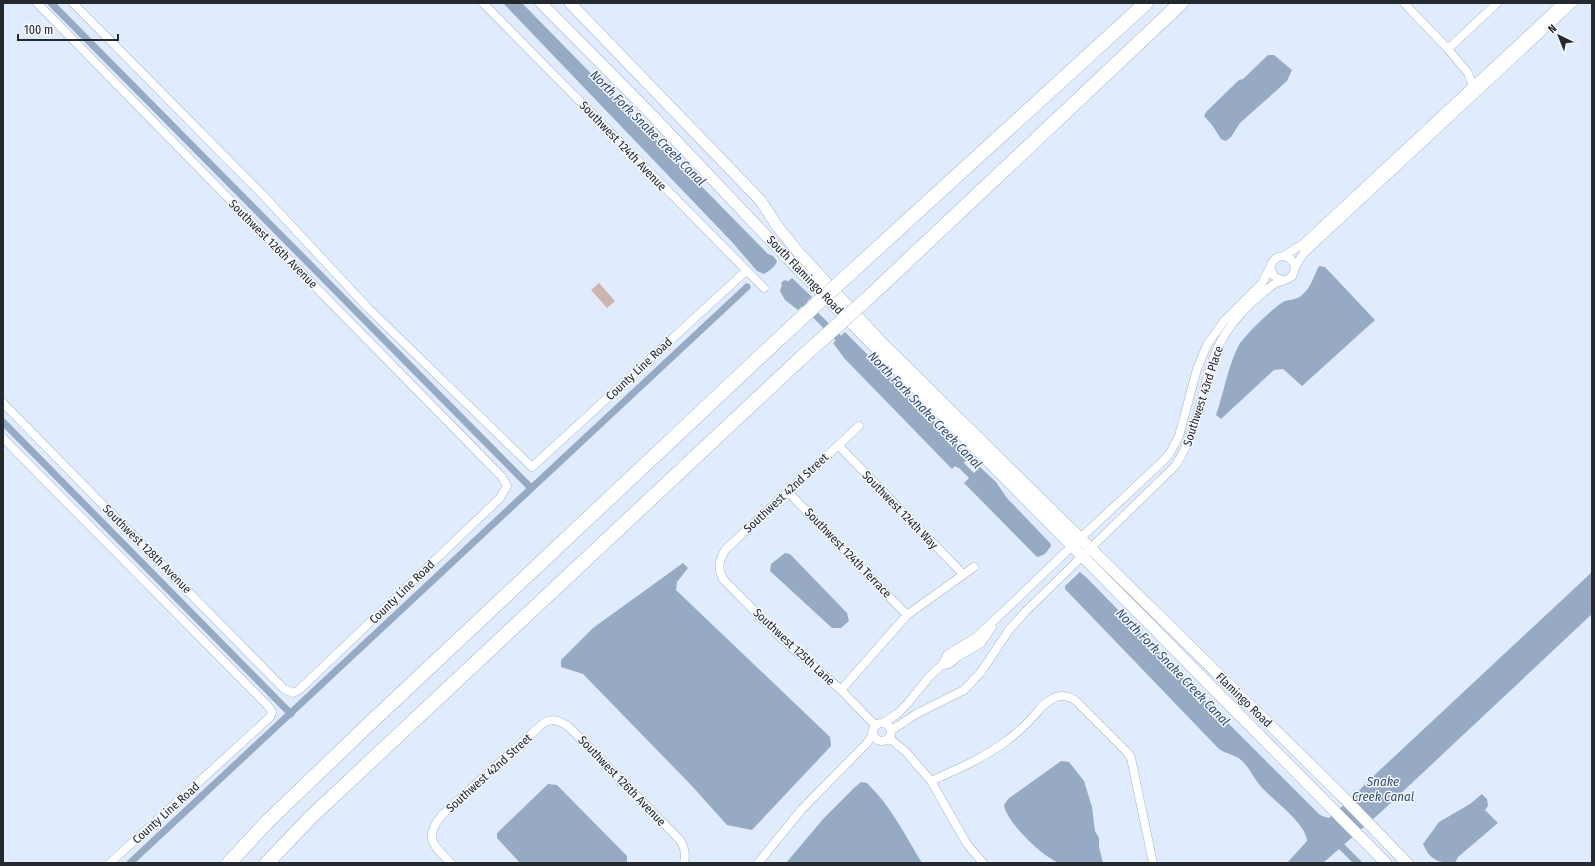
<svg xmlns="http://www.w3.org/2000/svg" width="1595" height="866" viewBox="0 0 1595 866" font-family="'Fira Sans Condensed',sans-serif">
<rect width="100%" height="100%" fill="#e0ecfe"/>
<!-- green -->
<path fill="#cdb4af" d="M599,283L615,301L607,308L591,290Z"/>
<!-- water -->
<path fill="#97aac4" d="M503,3H522L768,254L773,256L777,261C776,266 769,271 764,274L757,271L732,242Z
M1268,55H1274L1292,70L1287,81L1240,123L1231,137L1226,141L1221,139L1212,125L1204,116L1207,111L1239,80L1243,79Z
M1319,266L1325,267L1375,320L1302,386L1283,369L1274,370L1221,419L1216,415C1224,392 1228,366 1239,345C1245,335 1273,308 1283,302C1288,299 1295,301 1302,295C1311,288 1314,275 1319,266Z
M792,278L812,297L798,310L785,300L780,291L781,287Z
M845,332L970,457L958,468L955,466L952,469L844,358L833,343Z
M980,467L996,482L1007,498L1050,543L1051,546L1045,554L1038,557L1036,556L964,483Z
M785,553L790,554L847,613L849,621L841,628H832L770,571L771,564Z
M683,563L688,568L677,582L676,590L830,737L831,746L752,830L727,825L691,785L583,674L561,667V660L593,628Z
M1080,572L1088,579L1228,723L1320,815L1325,817L1329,818L1355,795L1366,783L1592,572V614L1381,812L1323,863H1287L1307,841C1306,822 1269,798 1258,783C1252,775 1249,767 1241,760C1236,755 1226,754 1219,749L1065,589V586Z
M1061,761L1069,762L1084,781L1092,807L1095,831L1099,838V847L1103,863C1093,863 1066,865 1059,863C1043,857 1006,822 1004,805L1008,799Z
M861,782L867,783C891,806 905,835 922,863H786L824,818L854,788Z
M548,784L557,785L627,856V863H520L497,838V833Z
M1482,794L1487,799L1488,806L1485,810L1498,823L1458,857L1455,863C1438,863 1430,860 1423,844L1439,822L1470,804Z"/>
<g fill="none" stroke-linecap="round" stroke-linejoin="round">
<!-- canal -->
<path stroke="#97aac4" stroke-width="7" d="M51,3L531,488
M785,284L845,345
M3,422L291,714
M955,459L977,481
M1335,840L1358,863
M130,863L747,287"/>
<defs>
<path id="minor" d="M73,3L261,193L369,309L532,467L746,271
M483,3L764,288
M1404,3L1448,49L1468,73L1473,86
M1448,49L1497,3
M1284,256L1303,244L1562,3
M1295,267L1303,254L1573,3
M3,403L284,689L293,693L299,690L500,498L507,486L502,477L37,3
M859,426L726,549C719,559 717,568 723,579L781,638L841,690L875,725
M3,438L268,706L272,712L270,717L110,863
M838,445L963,574
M788,492L907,615
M959,656L981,643L992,627
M942,665L949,664L955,659
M841,690L907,615L974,567
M884,722L897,714L908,703L929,677L942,665L947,655L975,638L1002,613L1072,546L1162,462L1170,453L1179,436L1197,369L1207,345L1224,321L1262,283L1270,268
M873 732a9 9 0 1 1 18 0a9 9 0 1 1-18 0Z
M892,730L916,714L964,690L981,672L1009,630L1026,611L1175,466C1205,422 1200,367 1230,327C1239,314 1261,293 1274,284C1279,281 1286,281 1291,277C1295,273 1295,268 1294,263C1286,252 1273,255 1270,268L1274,276L1281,280
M889,738L906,752L931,781L967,844L983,863
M931,781C958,769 986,757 1009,739C1016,733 1024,727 1030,720C1037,713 1043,703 1052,699C1060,694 1067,696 1075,700L1128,753L1131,758L1153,863
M451,863C433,845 423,838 442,815L541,725C552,717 560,720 570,728L680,840C685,848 686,854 684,863
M758,863L802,809L867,743L871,737L873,730"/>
<path id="secondary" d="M541,3L648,111L792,263L1386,863
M570,3L761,201L777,226L799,253L882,343L1342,796L1407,863"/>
<path id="motorway" d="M847,276L1146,3
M868,298L1181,3
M229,863L267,822L367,726L781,337
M267,863L311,817L800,359"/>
</defs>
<!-- minor casing -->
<use href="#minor" stroke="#a9b5c6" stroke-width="9"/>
<!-- secondary casing -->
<use href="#secondary" stroke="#a9b5c6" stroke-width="12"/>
<!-- motorway casing -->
<use href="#motorway" stroke="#a9b5c6" stroke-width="15"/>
<!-- minor -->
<use href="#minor" stroke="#fff" stroke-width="8"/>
<!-- secondary -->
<use href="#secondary" stroke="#fff" stroke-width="11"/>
<!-- motorway -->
<use href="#motorway" stroke="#fff" stroke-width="14"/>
<defs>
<path id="motorway-bridge" d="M781,337L847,276
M800,359L868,298"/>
</defs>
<!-- motorway-bridge casing -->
<use href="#motorway-bridge" stroke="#a9b5c6" stroke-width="15" stroke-linecap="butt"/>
<!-- motorway-bridge -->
<use href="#motorway-bridge" stroke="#fff" stroke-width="14"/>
</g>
<g text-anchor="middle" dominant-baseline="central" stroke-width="3" stroke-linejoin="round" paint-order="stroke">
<!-- street labels -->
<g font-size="12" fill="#24292f" stroke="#f6f8fc">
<text transform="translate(623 146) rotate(46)">Southwest 124th Avenue</text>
<text transform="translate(273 244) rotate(45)">Southwest 126th Avenue</text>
<text transform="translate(805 275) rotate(46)">South Flamingo Road</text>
<text transform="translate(639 369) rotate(-43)">County Line Road</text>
<text transform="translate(1203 396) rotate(-72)">Southwest 43rd Place</text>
<text transform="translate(786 493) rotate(-43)">Southwest 42nd Street</text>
<text transform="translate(900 510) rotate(46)">Southwest 124th Way</text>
<text transform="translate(147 549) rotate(45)">Southwest 128th Avenue</text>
<text transform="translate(848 553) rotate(46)">Southwest 124th Terrace</text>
<text transform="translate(402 592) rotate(-44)">County Line Road</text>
<text transform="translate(794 647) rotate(43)">Southwest 125th Lane</text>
<text transform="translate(1244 700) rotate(44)">Flamingo Road</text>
<text transform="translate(489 773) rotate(-42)">Southwest 42nd Street</text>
<text transform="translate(622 781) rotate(46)">Southwest 126th Avenue</text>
<text transform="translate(166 813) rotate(-42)">County Line Road</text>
</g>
<!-- water labels -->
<g font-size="13" font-style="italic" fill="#314c74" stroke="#f6f8fc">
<text transform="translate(648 128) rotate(45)">North Fork Snake Creek Canal</text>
<text transform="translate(925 410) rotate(46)">North Fork Snake Creek Canal</text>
<text transform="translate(1173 667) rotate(46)">North Fork Snake Creek Canal</text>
<text x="1383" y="781">Snake<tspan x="1383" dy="15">Creek Canal</tspan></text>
</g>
</g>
<!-- border -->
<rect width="1595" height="866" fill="none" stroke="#24292f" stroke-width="8"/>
<!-- north arrow -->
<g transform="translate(1559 36) rotate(317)" stroke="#f6f8fc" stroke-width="3" paint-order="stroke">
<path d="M0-3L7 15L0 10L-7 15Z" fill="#24292f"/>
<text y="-6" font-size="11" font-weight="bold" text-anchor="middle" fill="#24292f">N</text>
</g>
<!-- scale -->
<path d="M18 34v6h100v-6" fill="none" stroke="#24292f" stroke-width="2"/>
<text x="24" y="34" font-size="12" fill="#24292f" stroke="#f6f8fc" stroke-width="3" paint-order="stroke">100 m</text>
</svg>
